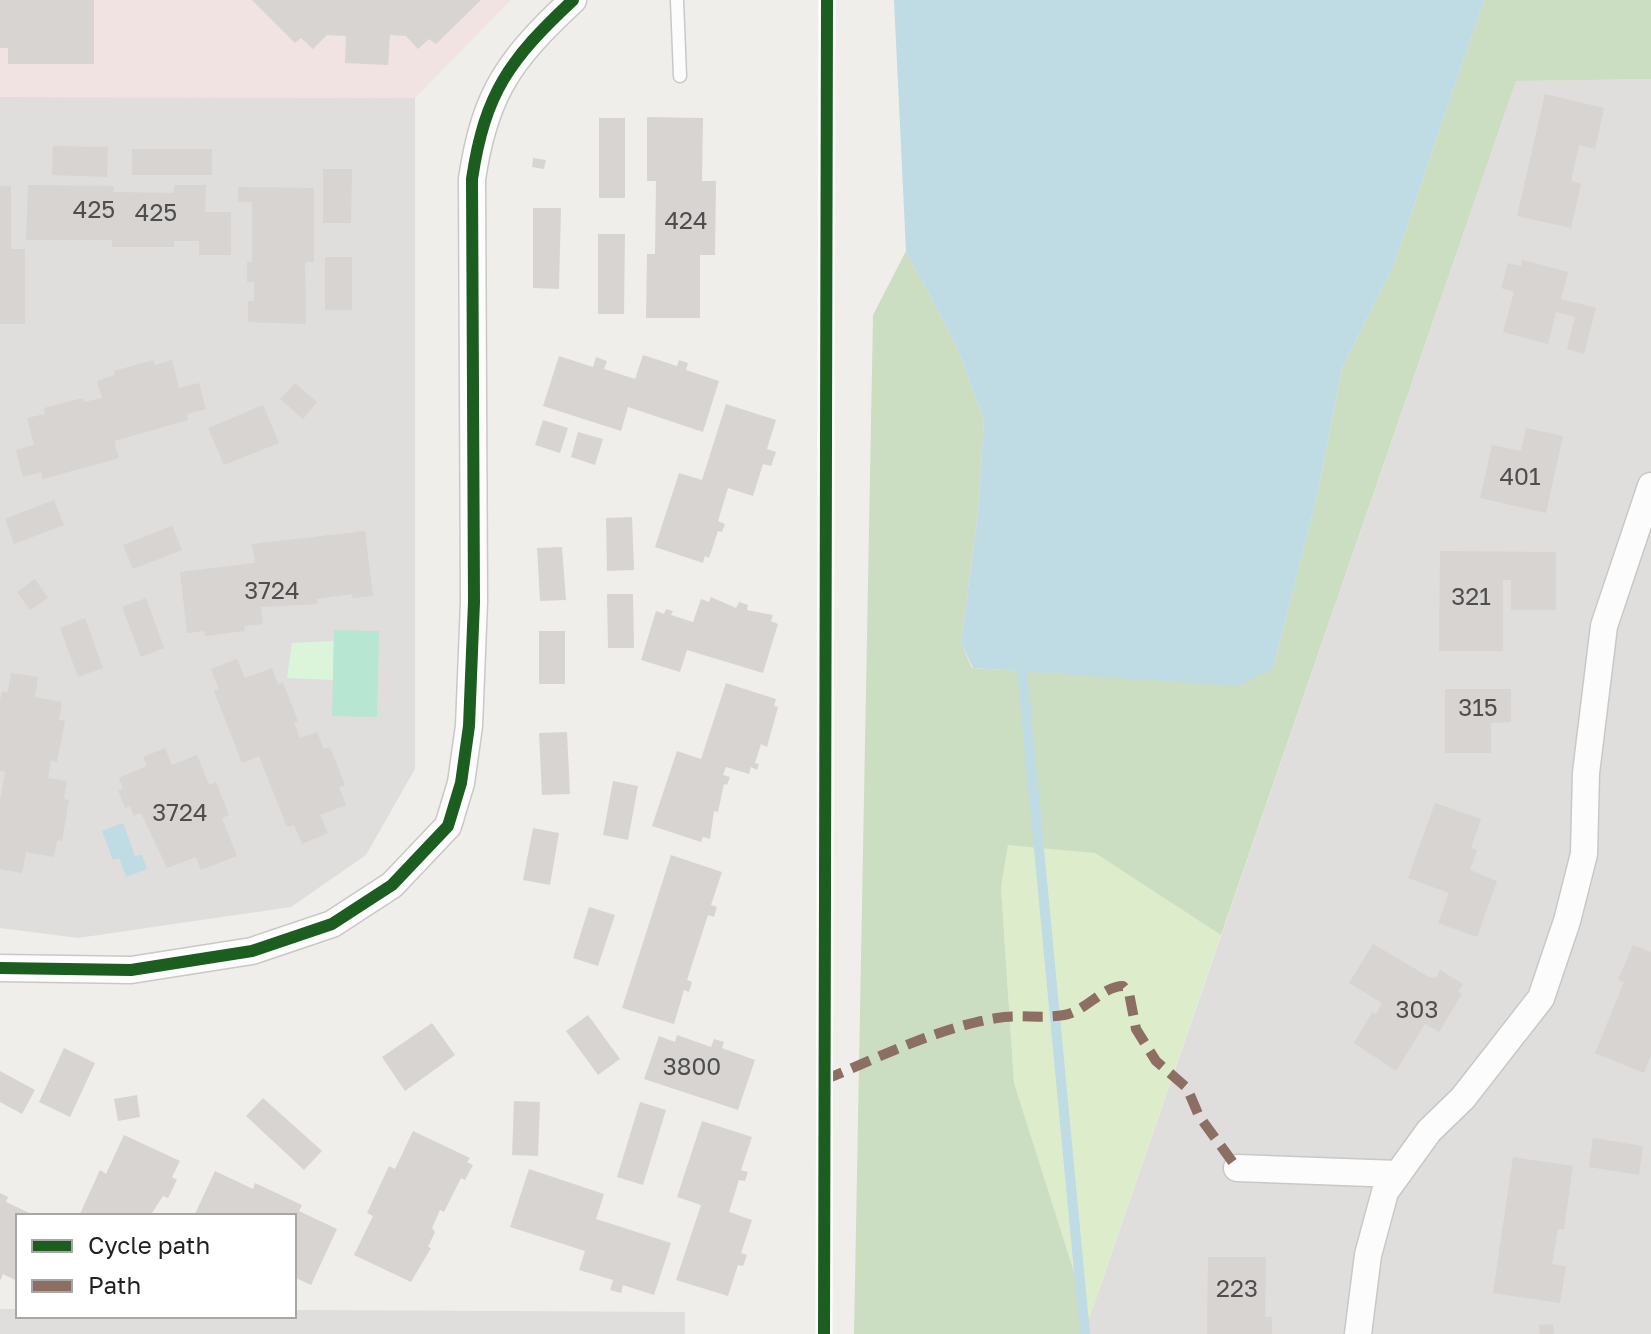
<svg xmlns="http://www.w3.org/2000/svg" width="1651" height="1334" viewBox="0 0 1651 1334" font-family="'Golos Text',sans-serif">
<rect width="100%" height="100%" fill="#f0eeeb"/>
<!-- residential -->
<path fill="#dfdedc" d="M1651,79V1334H1089V1319L1516,81Z
M0,97L415,98V769L366,855L291,907L78,938L0,928Z
M0,1309H18V1316H294V1310L685,1312V1334H0Z"/>
<!-- commercial -->
<path fill="#f1e3e1" d="M0,0H511L415,98L0,97Z"/>
<!-- grass -->
<path fill="#ddeccb" d="M1008,844L1095,853L1221,935L1089,1319L1014,1083L1001,887Z"/>
<!-- forest -->
<path fill="#cbdec1" d="M1484,0H1651V79L1516,81L1221,935L1095,853L1008,845L1001,887L1014,1083L1089,1319V1334H854L873,315L906,251L957,347L984,420L978,512L961,643L972,668L1102,676L1273,668L1316,501L1342,368L1393,267Z"/>
<!-- park -->
<path fill="#daf5da" d="M334,641L333,680L287,678L292,643Z"/>
<!-- pitch -->
<path fill="#b7e6d2" d="M334,630L379,631L377,717L332,716Z"/>
<!-- water -->
<path fill="#bfdbe3" d="M894,0H1484L1393,267L1342,368L1316,501L1273,668L1238,686L973,668L961,643L978,512L984,420L957,347L906,251Z
M123,823L135,856L142,855L147,869L126,877L119,858L113,860L102,831Z"/>
<g fill="none" stroke-linecap="round" stroke-linejoin="round">
<!-- stream -->
<path stroke="#bfdbe3" stroke-width="10" d="M1021,659L1085,1334"/>
</g>
<!-- building -->
<path fill="#d7d4d2" d="M0,0H94V64H8V48H0Z
M252,0H481L436,44L429,39L418,49L406,36L390,35L388,65L345,63L346,36L327,35L313,49L301,38L295,43Z
M1545,94L1604,108L1595,149L1579,145L1571,181L1581,184L1571,228L1517,216Z
M647,117L703,118L702,181H716L715,255H700V318H646L647,254H655L656,181H647Z
M599,118H625V198H599Z
M53,146L108,147L107,177L52,175Z
M132,149H212V175H132Z
M533,158L546,160L544,169L532,167Z
M323,169H352L351,223H323Z
M28,185L114,186L113,192L174,193V185H206L205,212H231V255H199V241H174V247H112V240H26Z
M0,186H11V249H25V324H0Z
M238,187L314,188V262H305L306,324L248,322V301H254V282H247V262H252V202H238Z
M533,208H561L559,289L533,288Z
M598,234H625L624,314H598Z
M325,257H352V310H325Z
M1522,260L1568,272L1561,299L1596,308L1584,354L1567,349L1575,317L1556,312L1548,344L1503,332L1514,292L1501,288L1508,263L1521,266Z
M643,355L677,366L679,360L688,363L686,370L719,381L703,432L628,407L621,431L543,406L559,356L593,367L596,357L607,361L604,369L635,379Z
M153,360L155,365L172,360L179,388L199,383L206,409L187,414L188,420L114,441L119,458L43,479L41,472L23,477L16,450L34,445L27,418L45,414L44,408L83,398L84,402L102,398L97,381L115,375L114,371Z
M295,383L317,402L303,419L280,399Z
M726,404L776,420L767,449L776,452L771,466L763,464L753,496L728,488L718,521L725,524L722,532L718,531L709,558L705,556L703,563L655,547L679,473L702,480Z
M263,405L279,443L224,465L208,428Z
M543,420L568,428L560,453L535,445Z
M1526,428L1563,436L1546,513L1480,498L1492,445L1521,451Z
M578,432L603,439L595,465L571,457Z
M54,500L64,525L14,544L5,519Z
M632,517L634,570L607,571L606,518Z
M172,526L182,550L133,569L123,545Z
M365,531L373,596L352,598V594L317,599L318,604L261,607L263,624L244,626L245,631L205,636L204,631L187,633L180,572L255,563L252,544Z
M562,547L566,600L540,601L537,548Z
M1440,551L1556,552V610H1511V580H1503V651H1439Z
M35,579L48,598L30,610L17,592Z
M607,594H633L634,648H608Z
M711,597L736,608L739,602L748,605L747,610L773,615L771,621L778,624L763,673L687,650L680,672L641,660L656,611L664,614L666,609L673,611L671,615L693,622L701,599L709,602Z
M146,598L164,648L141,657L122,607Z
M85,618L103,668L78,677L60,628Z
M539,631H565V684H539Z
M237,659L245,678L272,668L278,684L283,683L298,721L294,723L300,738L317,732L324,749L330,747L345,785L339,787L346,805L320,815L328,833L302,844L294,825L287,827L259,756L242,763L214,691L219,689L211,669Z
M11,673L38,677L35,697L62,702L59,720L65,721L57,762L51,760L48,778L67,781L64,799L69,800L62,841L57,840L54,857L26,852L22,873L0,869V801L5,772L0,771V700L2,691L8,692Z
M726,683L776,699L774,706L778,707L767,747L761,744L755,763L759,764L757,770L751,767L749,774L726,767L723,775L730,777L727,785L724,784L718,812L714,811L710,839L703,837L701,842L652,826L677,751L701,759Z
M1445,689H1511V722L1491,723V753H1445Z
M567,732L570,794L542,795L539,733Z
M165,748L172,765L197,755L209,785L216,782L229,815L222,818L237,856L201,870L196,857L167,868L141,813L134,816L130,806L125,808L118,790L123,789L119,778L147,766L143,757Z
M613,781L638,786L628,840L603,835Z
M1435,803L1481,819L1471,848L1477,850L1470,870L1497,881L1477,937L1438,923L1449,893L1408,878Z
M533,828L559,833L550,885L523,880Z
M671,855L722,872L711,905L717,907L714,917L708,915L687,980L692,982L689,992L684,990L674,1024L622,1008Z
M589,907L615,915L598,966L573,958Z
M1373,944L1429,977L1436,978L1440,970L1463,984L1458,992L1462,994L1439,1032L1425,1024L1396,1071L1354,1043L1372,1012L1376,1014L1382,1003L1349,983Z
M1633,945L1651,952V1055L1644,1073L1595,1053L1624,982L1618,980Z
M588,1015L620,1059L598,1075L566,1031Z
M432,1023L455,1055L405,1091L382,1057Z
M677,1035L711,1047L714,1039L724,1042L722,1048L755,1060L738,1110L644,1079L659,1036L675,1042Z
M64,1048L95,1063L70,1117L39,1102Z
M0,1071L35,1090L22,1114L0,1102Z
M137,1095L140,1117L118,1121L114,1099Z
M263,1098L322,1151L304,1170L246,1116Z
M514,1101L540,1102L538,1156L512,1155Z
M640,1102L666,1110L643,1185L617,1177Z
M702,1121L752,1137L741,1170L748,1172L745,1181L739,1180L729,1212L752,1220L741,1253L747,1255L743,1266L738,1265L728,1296L676,1280L701,1205L677,1197Z
M413,1131L470,1158L467,1162L473,1165L465,1180L461,1178L444,1212L440,1210L432,1228L435,1232L428,1247L431,1248L411,1282L354,1255L373,1216L367,1213L389,1166L395,1169Z
M124,1135L180,1161L172,1177L177,1180L168,1198L163,1196L150,1216H79L100,1170L106,1174Z
M1593,1138L1643,1146L1639,1175L1589,1167Z
M1513,1157L1573,1166L1564,1229H1558L1552,1264L1566,1266L1560,1303L1493,1293Z
M529,1169L604,1194L596,1219L671,1243L654,1295L623,1285L621,1293L610,1290L613,1280L579,1270L585,1251L510,1227Z
M215,1171L253,1189L255,1183L302,1205L299,1211L337,1229L311,1285L294,1277V1216H194Z
M0,1193L8,1197L6,1202L36,1216H18V1273L15,1280L3,1274L0,1281Z
M1208,1257H1266L1265,1317H1272V1334H1207Z
M1553,1324L1554,1334H1540L1539,1325Z"/>
<g fill="none" stroke-linecap="round" stroke-linejoin="round">
<defs>
<path id="lane" d="M677,0L680,76"/>
<path id="street" d="M0,968L131,970L252,951L332,924L392,885L448,826L461,783L469,726L474,602L472,179C485,92 510,59 573,0
M1237,1168L1397,1174
M1358,1334L1368,1255L1385,1192L1429,1131L1463,1098L1541,998L1567,921L1584,854L1586,773L1604,626L1651,486"/>
</defs>
<!-- lane casing -->
<use href="#lane" stroke="#c9c8c7" stroke-width="15"/>
<!-- street casing -->
<use href="#street" stroke="#c9c8c7" stroke-width="29"/>
<!-- lane -->
<use href="#lane" stroke="#fdfcfc" stroke-width="12"/>
<!-- street -->
<use href="#street" stroke="#fdfcfc" stroke-width="26"/>
<!-- quiet -->
<path stroke="#8d6e63" stroke-width="10" stroke-dasharray="20 10" stroke-linecap="butt" d="M824,1080C880,1057 937,1028 997,1018C1019,1014 1042,1019 1064,1015C1086,1011 1103,986 1123,986L1129,993L1136,1029L1156,1061L1187,1088L1199,1116L1237,1168"/>
<defs>
<path id="cycleway" d="M0,968L131,970L252,951L332,924L392,885L448,826L461,783L469,726L474,602L472,179C485,92 510,59 573,0
M824,1334L827,0"/>
</defs>
<!-- cycleway casing -->
<use href="#cycleway" stroke="#fff" stroke-width="17"/>
<!-- cycleway -->
<use href="#cycleway" stroke="#1b5e20" stroke-width="12"/>
</g>
<g text-anchor="middle" dominant-baseline="central" stroke-width="7" stroke-linejoin="round" paint-order="stroke">
<!-- number labels -->
<g font-size="24" fill="#4f4e4e">
<text x="94" y="208">425</text>
<text x="156" y="211">425</text>
<text x="686" y="219">424</text>
<text x="1520" y="475">401</text>
<text x="272" y="589">3724</text>
<text x="1471" y="595">321</text>
<text x="1478" y="706">315</text>
<text x="180" y="811">3724</text>
<text x="1417" y="1008">303</text>
<text x="692" y="1065">3800</text>
<text x="1237" y="1287">223</text>
</g>
</g>
<!-- legend -->
<rect x="16" y="1214" width="280" height="104" fill="#ffffff" stroke="#a7a7a7" stroke-width="2"/>
<rect x="32" y="1240" width="40" height="12" fill="#1b5e20" stroke="#a7a7a7" stroke-width="2"/>
<text x="88" y="1254" font-size="24" fill="#222222">Cycle path</text>
<rect x="32" y="1280" width="40" height="12" fill="#8d6e63" stroke="#a7a7a7" stroke-width="2"/>
<text x="88" y="1294" font-size="24" fill="#222222">Path</text>
</svg>
